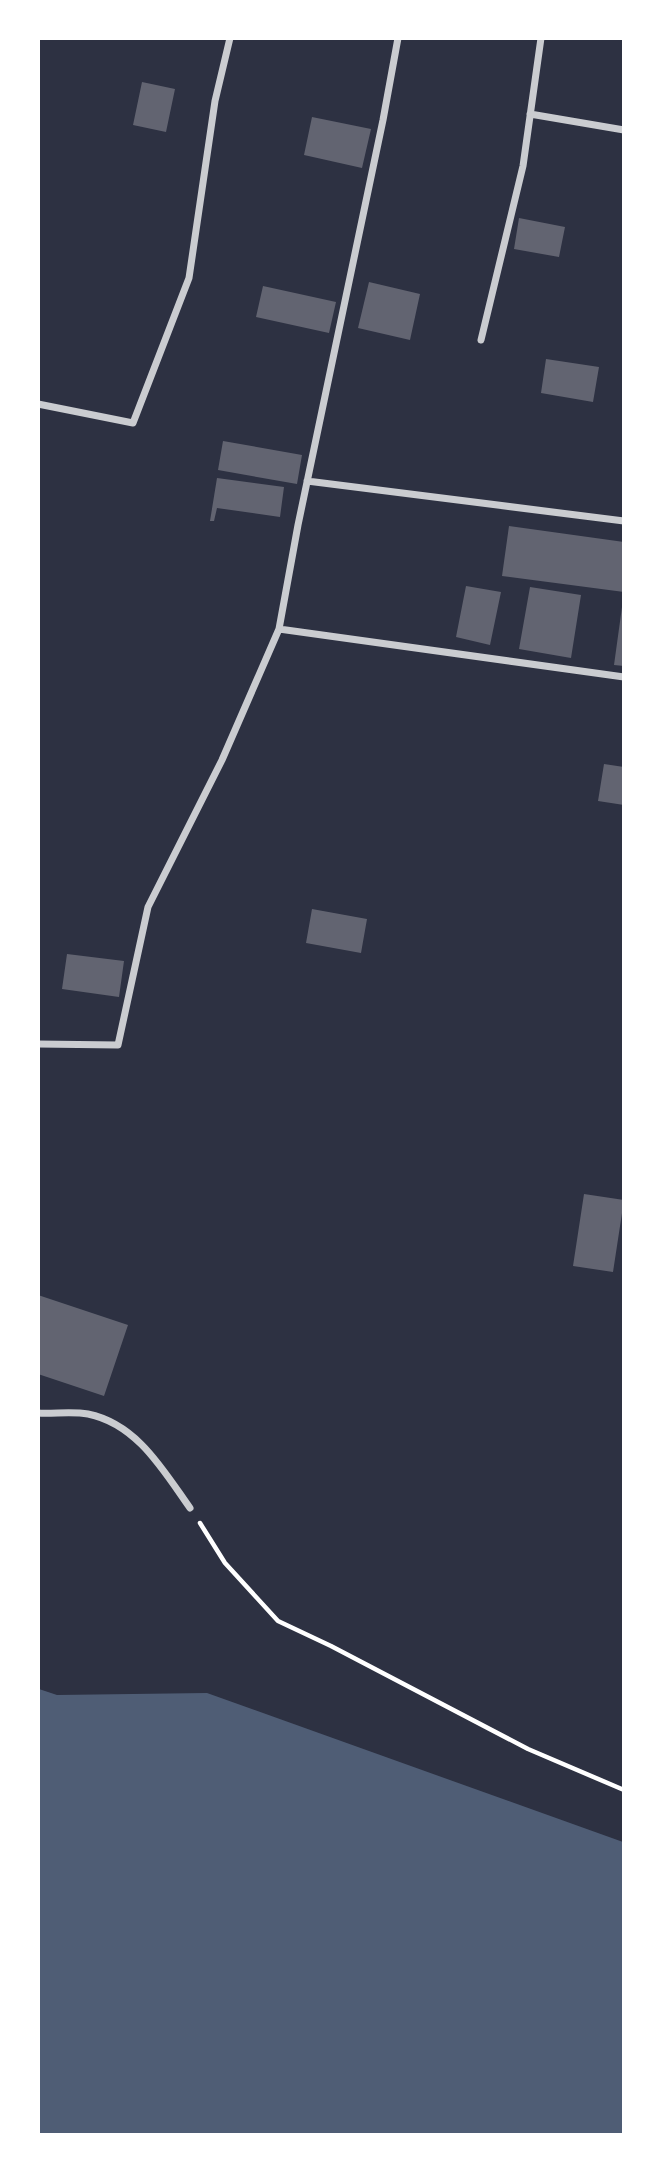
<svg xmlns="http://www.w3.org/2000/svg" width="662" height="2173" viewBox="0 0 662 2173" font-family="Manrope,sans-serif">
<rect width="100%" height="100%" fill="#2d3142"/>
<!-- water -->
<path fill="#4f5d75" d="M39,1689L57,1695L207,1693L623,1842V2134H39Z"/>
<!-- building -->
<path fill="#626471" d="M142,82L175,89L166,132L133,125Z
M312,117L371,129L362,168L304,155Z
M519,218L565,227L559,257L514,249Z
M369,282L420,294L410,340L358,328Z
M263,286L336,302L329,333L256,317Z
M546,359L599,367L593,402L541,393Z
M223,441L302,455L297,484L218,470Z
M217,478L284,487L280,517L217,508L214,521H210Z
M509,526L624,542V592L502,576Z
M466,586L501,592L490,645L456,637Z
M530,587L581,595L571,658L519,649Z
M622,607H624V666L614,665Z
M604,764L624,767V805L598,801Z
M312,909L367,919L361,953L306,943Z
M67,954L124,961L119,997L62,989Z
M584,1194L624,1200L613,1272L573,1266Z
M38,1295L128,1325L104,1396L38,1374Z"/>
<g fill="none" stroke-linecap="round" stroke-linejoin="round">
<!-- path -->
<path stroke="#fff" stroke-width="4.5" d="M200,1523L225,1563L278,1621L331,1646L528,1749L624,1790"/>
<!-- minor -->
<path stroke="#caccd0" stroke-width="7" d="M530,114L624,130
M481,340L523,166L541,38
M38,404L133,423L189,278L215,101L230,38
M307,481L624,521
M279,629L624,677
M38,1044L118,1045L148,907L222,760L279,629L298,525L383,120L398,38
M38,1413C54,1414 72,1411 88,1414C137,1424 163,1470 190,1508"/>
</g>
<!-- border -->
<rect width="662" height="2173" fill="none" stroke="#ffffff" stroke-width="80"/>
</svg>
